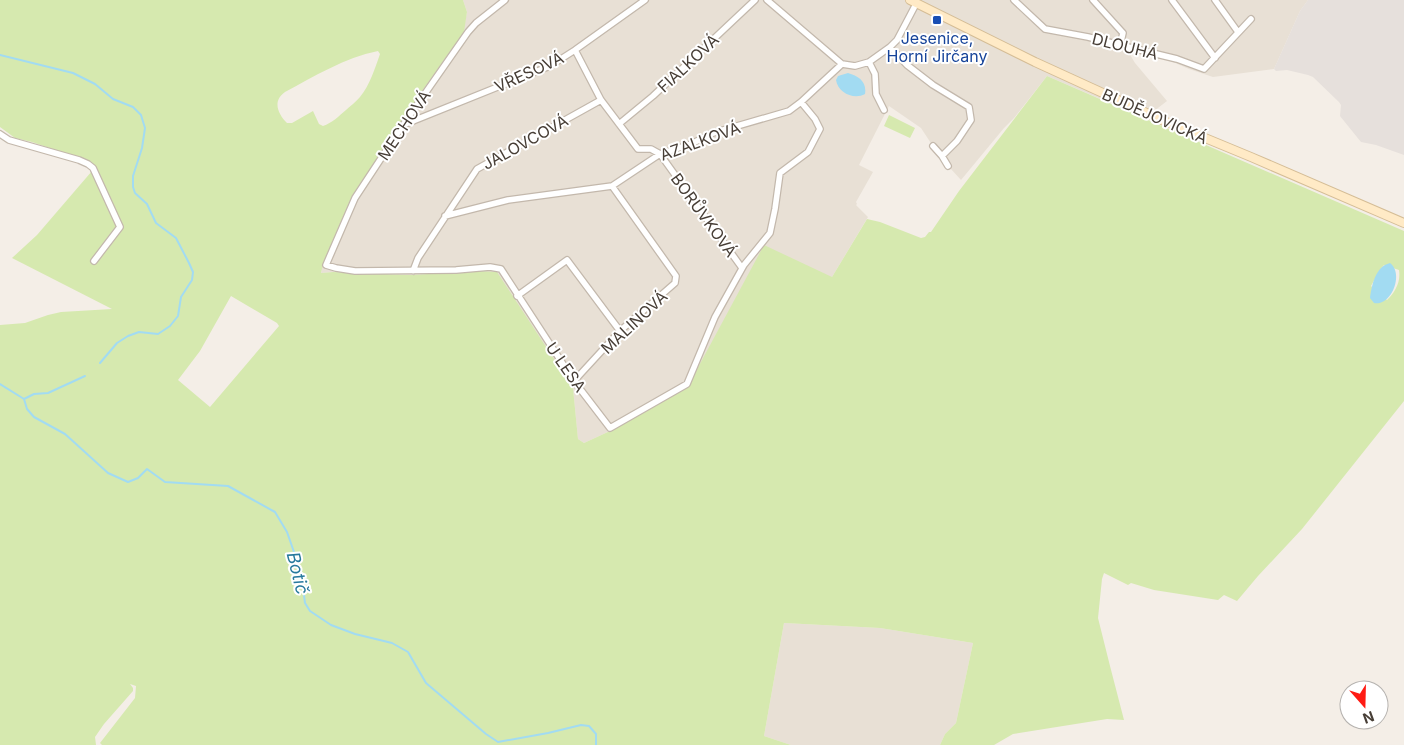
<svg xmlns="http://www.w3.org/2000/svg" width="1404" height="745" viewBox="0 0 1404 745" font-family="Inter,sans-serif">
<rect width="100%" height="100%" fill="#f4eee7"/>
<!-- residential -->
<path fill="#e8e0d5" d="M463,0H1308L1300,11L1274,69L1213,77L1189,69L1166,59L1141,54H1137L1129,53L1135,63L1167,101L1145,118L1047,76L1014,118L1004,128L961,180L940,157L921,128L889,106L859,165L873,172L856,202L857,204L856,205L868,217L832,277L688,386L610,431L584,443L578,439L573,388L479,271L410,275L333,272L321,273L324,261L352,196L422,91L463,32L467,12Z
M784,623L880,628L973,643L956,723L945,734L940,745H791L764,736Z"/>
<!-- industrial -->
<path fill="#e6e0dc" d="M1308,0H1404V155L1376,145L1361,142L1340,116L1341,105L1339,102L1313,77L1308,75L1287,70L1276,71L1274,69L1300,11Z"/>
<!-- green -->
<path fill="#d6e9af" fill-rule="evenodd" d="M0,0H463L467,12L464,32L422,91L352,196L324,261L321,273L333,272L410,275L479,271L497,272L573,388L578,439L584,443L610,431L688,386L764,245L832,277L867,219L880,222L921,238L925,237L929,232H931L959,191L1047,76L1404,231V401L1302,529L1258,576L1237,601L1224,595L1218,600L1154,590L1131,583L1128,585L1104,573L1102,579L1098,618L1110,666L1124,720L1107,719L1013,734L994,745H940L945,734L956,723L973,643L880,628L784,623L764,736L791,745H102L100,743L135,698L136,686L130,684L133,688V691L104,724L95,737L96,745H0V325L25,323L48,315L61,312L112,309L12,258L37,235L92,171L90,166L91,162L32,142L15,138L0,127ZM378,51L380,54C375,68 370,85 360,97C356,102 350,106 346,110C339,116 332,123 323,126L319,124L313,111L292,123H287C278,114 272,101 285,92C315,76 344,58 378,51ZM1384,265L1399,270C1401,282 1395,292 1387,300L1371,286L1379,271ZM231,296L277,323L279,326L210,407L178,380L200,351Z
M889,115L915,128L910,138L884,126Z"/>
<!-- water -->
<path fill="#a2dbf2" d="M848,73C859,76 867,82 865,94C854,100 838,93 836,80L838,76Z
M1390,263C1404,273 1392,306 1374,303L1370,298C1372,285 1375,267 1390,263Z"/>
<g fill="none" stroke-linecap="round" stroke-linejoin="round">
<!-- stream -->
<path stroke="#a2dbf2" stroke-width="2" d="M0,55L73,73L95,84L113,99L133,107L141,115L145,128L142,148L133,176V187L135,193L147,204L156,223L176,238L189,263L193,272L192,280L181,297L178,316L170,326L158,334L139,332L128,336L117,343L100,363
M0,384L24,399L27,409L34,417L65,434L108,473L128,482L138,478L147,469L165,482L228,486L275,512L287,532L301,572L305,603L310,611L331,625L355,634L392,643L408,652L426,683L486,734L498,742L548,733L581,725L589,726L596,734V745
M24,399L34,394L48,393L85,376"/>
<defs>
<path id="street" d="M505,0L476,23L468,32L403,125L355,198L326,265L336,268L355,271L456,270L490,267L501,269L574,381L610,428L687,384L715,317L744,265L770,233L775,209L780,173L808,152L820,129L815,119L801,102
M767,0L842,64L855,66L869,62L890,47L897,40L916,4
M1014,0L1045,29L1088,37L1148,52L1177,59L1204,69L1251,19
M1093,0L1123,33L1120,46
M1172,0L1215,58
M1215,0L1238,32
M890,47L907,65L933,85L969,107L971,120L957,141L942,156
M575,50L601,100L638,149H651L660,154L742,268
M869,62L875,74L876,94L884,110
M619,124L653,96L755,0
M403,125L550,66L575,50L645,0
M0,134L9,140L79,160L88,164L93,168L120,227L94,261
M933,146L942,156L948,166
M445,216L508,200L612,186L660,154L691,144L713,133L789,111L801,102L842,64
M413,271L418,258L477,169L601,100
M517,296L567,260L620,331
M574,381L620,331L675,283L676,276L612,186"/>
<path id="secondary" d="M910,0L1035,62L1164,121L1251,157L1404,223"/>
</defs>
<!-- street casing -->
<use href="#street" stroke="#c3b8ac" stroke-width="8"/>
<!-- secondary casing -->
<use href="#secondary" stroke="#d5bd96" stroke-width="10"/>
<!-- street -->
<use href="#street" stroke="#fff" stroke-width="5.5"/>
<!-- secondary -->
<use href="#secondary" stroke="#ffeac6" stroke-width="8"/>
</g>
<!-- markers -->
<rect fill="#1a4fb4" stroke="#fff" stroke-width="2" x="932" y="15" width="10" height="10" rx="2.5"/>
<g text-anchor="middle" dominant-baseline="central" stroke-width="4" stroke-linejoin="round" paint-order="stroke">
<!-- transit labels -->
<g font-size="16" fill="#164399" stroke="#fff">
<text x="937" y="38">Jesenice,<tspan x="937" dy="18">Horní Jirčany</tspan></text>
</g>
<!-- street labels -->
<g font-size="16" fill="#473e36" stroke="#fff">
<text transform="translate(1125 46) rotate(14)">DLOUHÁ</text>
<text transform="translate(688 63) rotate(-43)">FIALKOVÁ</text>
<text transform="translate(529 72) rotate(-25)">VŘESOVÁ</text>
<text transform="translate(1155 116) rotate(24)">BUDĚJOVICKÁ</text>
<text transform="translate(404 125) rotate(-56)">MECHOVÁ</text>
<text transform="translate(700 141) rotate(-20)">AZALKOVÁ</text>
<text transform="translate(525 142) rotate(-29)">JALOVCOVÁ</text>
<text transform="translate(704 215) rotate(54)">BORŮVKOVÁ</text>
<text transform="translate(634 322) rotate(-43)">MALINOVÁ</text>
<text transform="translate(566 367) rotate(55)">U LESA</text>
</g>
<!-- water labels -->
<g font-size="18" font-style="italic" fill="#287a9d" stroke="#fff">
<text transform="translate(298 573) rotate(76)">Botič</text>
</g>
</g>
<!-- north arrow -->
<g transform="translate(1364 705) rotate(160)"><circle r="24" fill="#ffffff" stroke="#b5b2af"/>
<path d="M0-4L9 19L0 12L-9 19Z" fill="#ff1b13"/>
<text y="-8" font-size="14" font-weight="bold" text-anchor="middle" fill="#473e36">N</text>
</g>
</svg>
